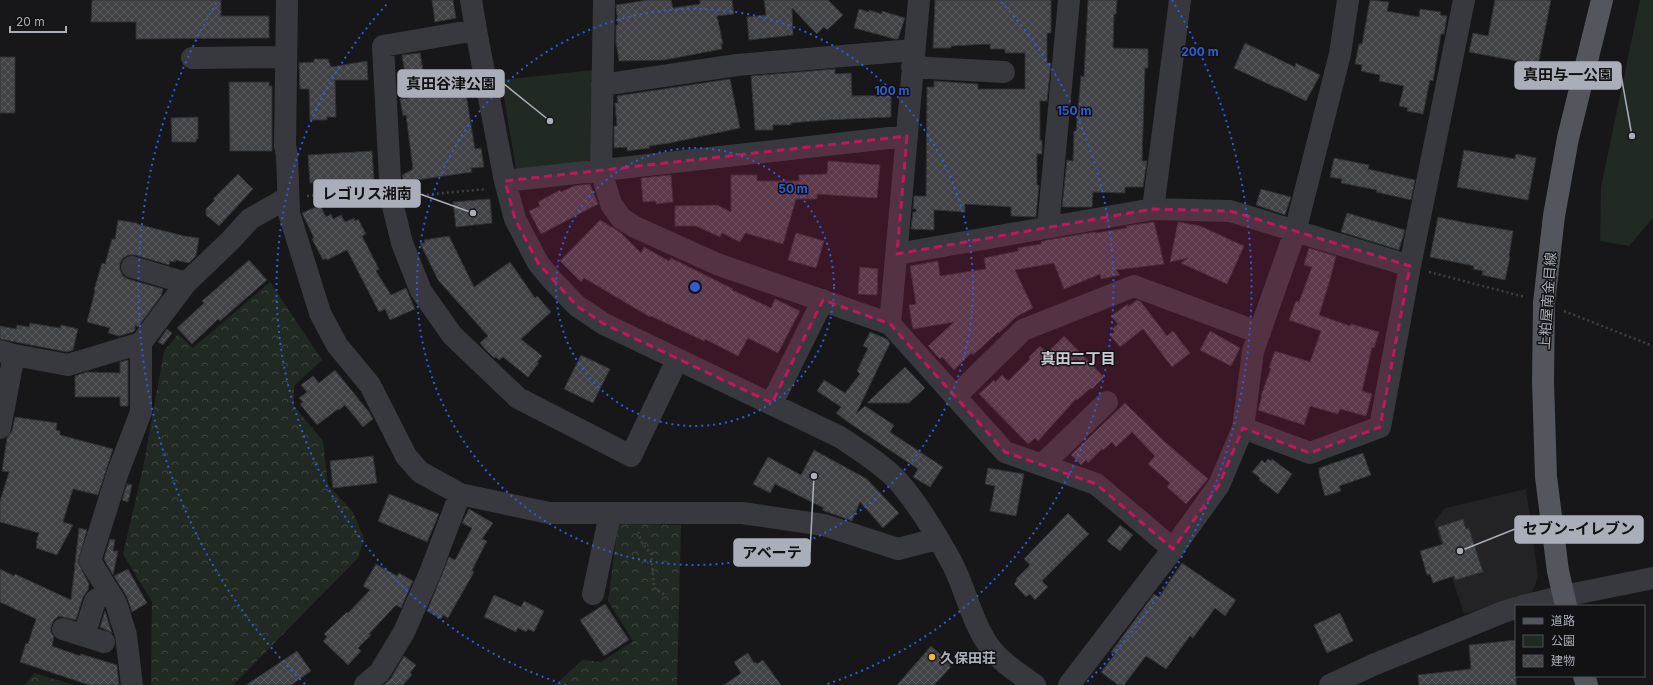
<svg xmlns="http://www.w3.org/2000/svg" width="1653" height="685" viewBox="0 0 1653 685" font-family="Inter,'Noto Sans JP',sans-serif">
<defs>
<pattern id="forest-crowns" width="20" height="18" patternUnits="userSpaceOnUse"><rect width="20" height="18" fill="#212923"/><path d="M2 6a3 3 0 1 1 6 0M12 15a3 3 0 1 1 6 0" fill="none" stroke="#3f4641"/></pattern>
<pattern id="building-cross-hatch" width="8" height="8" patternUnits="userSpaceOnUse"><rect width="8" height="8" fill="#414246"/><path d="M0 0l8 8M0 8l8-8" fill="none" stroke="#5a5b5f"/></pattern>
</defs>
<rect width="100%" height="100%" fill="#171719"/>
<!-- built -->
<path fill="#232326" d="M1526,489L1538,577L1532,593L1464,614L1434,522L1445,508Z"/>
<!-- forest -->
<path fill="url(#forest-crowns)" d="M270,282L322,360L294,386V406L323,441L328,485L353,512L364,538L358,558L233,685H151L152,602L123,554L143,468L164,351L178,334L193,348Z
M618,524L681,525L677,685H555L582,660L601,662L633,641L608,601Z
M34,673L74,685H25Z"/>
<!-- park -->
<path fill="#212923" d="M1640,0H1653V218L1629,246L1600,241L1601,187Z
M593,70L591,158L587,163L516,169L501,80Z"/>
<!-- building -->
<path fill="url(#building-cross-hatch)" stroke="#313135" d="M92,0H221V16H269V38L136,39V22H91Z
M432,0H453L456,18L435,22Z
M648,0H671L673,8L700,4V0H732L734,14L717,16L723,44H721L722,49L664,60L619,61L616,42V25H618L616,5Z
M764,0H828L843,15L827,30L824,27L817,34L792,8L793,35L749,40L747,17L766,15Z
M935,0H1051V33H1047V63H1051L1047,101H1040V140H1042V154H1037V185H1039L1036,217L1011,216V207L965,204V212L934,210V230L911,229L913,212H916V209H913L914,196H926L927,87H934V81L978,84V89H1025V53H1005V49H990V44L951,46V48H933Z
M1088,0H1117L1116,14H1114L1113,48L1148,49V68H1145L1142,161H1147L1143,187H1125V193L1093,192L1092,207H1062L1067,160L1073,161L1074,131H1076L1081,76L1084,77Z
M1370,0L1389,2L1387,11L1419,17L1420,9L1441,12L1440,15L1447,16L1444,34H1441L1433,81L1430,80L1423,114L1407,111L1408,108L1399,106L1404,86L1379,81L1380,75L1361,71L1362,65L1355,64L1359,44H1362Z
M1495,0H1551L1538,65L1469,52L1473,33L1488,36Z
M859,9L869,12V10L882,14V11L905,18L898,39H895L854,28Z
M1245,43L1295,67L1296,63L1320,75L1306,101L1277,87V88L1234,68Z
M420,53L427,94L463,89L464,94H466L475,149L481,148L484,167L471,168L472,172L403,182L402,175L413,169L406,115L403,116L400,99L409,98L402,55Z
M0,57H15V113H0Z
M314,59H328L331,67L367,61L368,80H335L336,117H327V120H310L309,89H300L299,63L314,62Z
M835,69V74L851,73L852,96L891,95V117L826,120L791,123V125H773V130H755L751,76Z
M730,79L740,128L670,143L649,146L650,148L627,151V147L614,148V126H617L615,103H618L617,96Z
M229,82H269V86H272V151H230Z
M198,117V139H196V142H172L171,118Z
M1464,150L1515,159L1516,154L1536,158L1528,200L1457,187Z
M372,151L374,180L310,183L308,155Z
M1334,158L1369,165L1368,169L1415,180L1411,200L1376,192L1377,190L1341,183L1342,179L1330,177Z
M828,161L880,165L877,198L817,194V199H796L783,244L745,233L740,242L722,233L720,237L696,226H675V206L717,205L731,212V175H757V181H799V175L827,174Z
M238,174L253,189L219,226L206,215V209L215,200L213,199Z
M671,175L673,202L656,204V201L643,202L641,178Z
M590,184L598,204L541,234L529,211L540,206L538,202L560,190L561,192L574,186Z
M1261,189L1291,197L1285,215L1256,205Z
M490,199L492,223L456,227L453,202Z
M320,205L326,217L331,214L333,219L341,215L345,222L354,218L355,221L358,219L366,234L362,236L379,269L376,271L391,295L406,288L415,309L390,320L385,309L379,312L347,250L327,260L326,258L323,260L312,239L314,238L302,213Z
M1347,213L1405,230L1399,250L1341,232Z
M1438,217L1466,223L1513,231L1509,257H1510L1505,280L1482,275L1483,271L1473,269L1474,266L1430,257Z
M118,220L137,223V224L184,236L199,238L196,256L189,263L175,260V262L170,261L169,265L135,255H129L123,258L120,263V270L123,276L128,279L163,289L161,296L138,327L135,325V330L133,332L119,336L108,333L110,328L87,322L95,291L94,290L102,263L105,264L112,239H115Z
M600,220L620,232L641,253L644,247L669,261L671,258L733,289L732,290L771,308L775,299L800,311L778,353L748,338L738,356L705,339L704,341L651,316L650,317L584,278L581,282L560,261Z
M1154,222L1164,264L1116,270L1120,275L1101,279L1100,274L1064,289L1054,263L1015,270L1033,308L1016,317L999,333L998,332L973,355L971,353L954,370L942,357L940,359L928,346L954,322L913,329L909,305L916,304L910,266L938,261L940,276L986,269L984,258L1018,251V248L1041,244V242L1047,240L1095,232L1096,233L1127,228L1126,226Z
M1178,222L1200,226L1244,246L1227,284L1181,263L1188,258L1170,262Z
M796,233L824,241L816,268L788,260Z
M449,236L474,287L510,262L535,298L537,296L551,312L521,339L542,356L537,362L539,363L528,377L503,357L499,360L496,357L494,358L486,350L480,343L488,336L438,280L420,243H425L424,240Z
M1309,248L1336,256L1329,283L1319,315L1350,326L1351,324L1379,332L1374,348L1372,347L1362,391L1372,394L1366,416L1340,409L1338,414L1310,406L1304,425L1258,410L1262,397L1261,396L1271,368H1269L1275,351L1310,362L1321,331L1289,320L1296,301L1299,302L1312,267L1304,265Z
M249,260L267,280L220,321L218,319L192,344L177,328L204,303L202,301Z
M860,267L878,269L877,295L858,294Z
M1137,300L1141,302L1167,336L1173,331L1190,353L1172,367L1143,329L1120,347L1110,335L1115,332L1112,329L1118,324L1111,316L1128,304V307Z
M30,323L60,328L61,325L78,329L73,350L67,352L0,339V326L16,329L17,325L29,327Z
M167,329L172,333L163,345L158,342Z
M1210,331L1240,348L1231,366L1200,350Z
M870,332L887,339L890,343L856,414L865,406L894,425L890,432L943,467L930,487L913,477L918,469L848,422L836,413L841,407L817,391L824,380L845,393L860,374L857,371L868,348L863,346Z
M1064,336L1104,377L1092,389L1091,388L1077,400L1076,399L1038,441L1035,438L1028,444L979,394L994,380L995,382L1002,375L1008,381L1030,359L1029,357L1040,346L1047,353Z
M581,355L610,369L593,403L564,389Z
M128,360V406H120V397H75V376L87,372L120,373V362Z
M905,367L925,388L909,403H867Z
M335,370L369,412L373,419L363,427L345,405L339,410L338,409L317,425L300,404L303,402L299,398L307,392L301,385L313,376L319,383Z
M1125,403L1165,442L1208,479L1186,504L1167,487L1170,483L1148,464L1155,456L1132,432L1116,447L1112,442L1103,450L1102,449L1088,463L1086,460L1081,465L1071,455Z
M15,417L57,423L56,430L60,431V435L113,449L98,495L73,489L63,522L73,525L57,555L36,548L37,543L36,542L39,533L0,522V501L9,472L2,471L7,438L12,431Z
M814,450L867,479L899,513L883,528L860,502L852,521L822,510L824,508L775,484L770,493L753,484L768,457L801,475Z
M1363,453L1371,475L1339,486L1341,491L1325,496L1319,474V468Z
M373,456L377,483L333,488L330,461Z
M1268,459L1271,461L1272,459L1292,474L1278,494L1259,480L1260,478L1252,472L1262,460L1265,463Z
M988,468L1024,474L1016,516L990,511L995,486L985,484Z
M127,484L132,485L128,502L122,500Z
M389,494L439,514L427,542L378,521Z
M469,509L493,523L482,539L487,541L472,570L474,572L448,618L443,615L441,619L427,611L449,557L455,560L472,528L462,523Z
M1068,513L1089,534L1042,581L1048,587L1035,600L1030,594L1026,597L1014,584L1017,580L1016,579L1030,565L1024,559Z
M1463,519L1466,529L1469,528L1483,572L1455,580L1454,576L1433,583L1430,574L1427,575L1420,551L1443,544L1438,527Z
M1120,525L1133,535L1120,551L1107,541Z
M79,528L87,530L78,562L89,584L88,590L83,597L76,620L59,616L54,620L51,626V632L54,637L52,646L80,656L81,654L117,665L119,685H89L20,662L26,643L28,644L36,619L0,602V569L14,576L15,574L71,600Z
M110,539L115,540L113,551H118L113,575L104,559Z
M1182,563L1236,600L1225,616L1215,608L1193,638L1190,636L1166,669L1146,656L1124,685H1118L1101,672L1115,654L1111,652L1154,594L1159,597Z
M376,564L397,576L399,573L413,581L401,608L396,605L369,634L371,635L358,648L361,651L348,665L323,641L327,637L324,634L347,612L348,613L370,590L363,586Z
M128,569L147,603L132,612L127,597L114,576Z
M494,595L521,607L524,601L544,611L534,632L528,629L526,632L518,628L516,632L484,617Z
M605,604L629,640L604,656L580,620Z
M105,611L112,633L100,627Z
M1340,613L1353,641L1327,653L1314,625Z
M1516,640V685H1419L1418,675L1471,669L1469,645Z
M931,646L951,664L949,666L951,667L934,685H897Z
M297,651L311,671L291,685H246Z
M748,653L754,663L755,662L757,664L763,660L781,685H724L741,673L734,662Z
M404,656L416,665L410,673L412,675L403,685H384L391,678Z"/>
<g fill="none" stroke-linecap="round" stroke-linejoin="round">
<!-- path -->
<path stroke="#3e4045" stroke-width="2.5" stroke-dasharray="2 3" stroke-linecap="butt" d="M307,196L370,190
M412,196L486,189
M1429,272L1525,297
M1564,311L1653,346
M638,532L642,543L651,554L654,588L665,595"/>
<!-- minor -->
<path stroke="#38393e" stroke-width="22" d="M287,0L285,146L287,155L289,213L320,313L337,345L370,385L406,456L420,472L460,494L549,513H742L824,525L898,549L937,539
M471,0L476,30L505,181L515,219L538,263L553,281L577,306L604,324L840,437C859,450 881,463 898,481C918,504 939,539 953,565C966,591 972,622 989,646C1000,662 1020,674 1035,685
M604,0L601,171L611,204L621,218L635,227L717,264L890,324L1005,452L1096,484L1173,549
M476,30L383,46L391,198L402,243L421,291L452,335L518,398L631,456L677,360
M192,58L286,57
M912,67L1004,72
M602,85L737,65L913,50
M505,181L907,136
M1153,209L1180,0
M1048,227L1069,0
M897,254L1153,209L1230,211L1410,266
M132,267L186,283
M890,324L919,0
M0,351L14,355L68,365L141,343L186,283L231,240L250,219L287,198
M955,397L1023,330L1134,286L1260,333
M772,403L823,300
M0,428L14,355
M1243,428L1310,453L1380,427L1410,266L1464,0
M1042,465L1107,402
M593,594L610,514
M1523,606L1564,596L1653,578
M63,629L104,642
M84,635L95,601L108,591
M132,685L126,635L116,603L90,561L118,472L141,412V343
M365,685L380,672L404,632L430,573L460,494
M1069,685L1173,549L1219,485L1243,428L1253,351L1295,232L1340,54L1348,0
M1330,685L1373,665L1503,612L1516,608"/>
<!-- major -->
<path stroke="#54565d" stroke-width="22" d="M1566,606L1558,571L1546,477L1543,381L1544,303L1554,216L1568,138L1602,0
M1584,676L1587,685"/>
</g>
<!-- marked area -->
<path fill="#c2185b" fill-opacity="0.2" stroke="#c2185b" stroke-width="3" stroke-dasharray="8 5" stroke-linejoin="round" d="M907,136L897,254L1153,209L1230,211L1410,266L1380,427L1310,453L1243,428L1219,485L1173,549L1096,484L1005,452L890,324L823,300L772,403L604,324L577,306L538,263L515,219L505,181Z"/>
<!-- distance rings -->
<g fill="none" stroke="#325cd3" stroke-width="2" stroke-dasharray="2 4">
<circle cx="695" cy="287" r="139"/>
<circle cx="695" cy="287" r="278"/>
<path d="M566 685A418 418 0 0 1 389 2M1001 2A418 418 0 0 1 824 685"/>
<path d="M305 684A557 557 0 0 1 218 0M1172 0A557 557 0 0 1 1085 684"/>
</g>
<!-- markers -->
<circle fill="#efba3a" stroke="#121214" stroke-width="1.5" cx="932" cy="657" r="4"/>
<g text-anchor="middle" dominant-baseline="central" stroke-width="3" stroke-linejoin="round" paint-order="stroke">
<!-- street labels -->
<g font-size="14" fill="#aaaeb9" stroke="#121214">
<text transform="translate(1547 301) rotate(-86)">上粕屋南金目線</text>
</g>
<!-- poi labels -->
<g font-size="14" font-weight="bold" fill="#aaaeb9" stroke="#121214" text-anchor="start">
<text x="940" y="657">久保田荘</text>
</g>
<!-- neighbourhood labels -->
<g font-size="15" font-weight="bold" fill="#cacdd5" stroke="#121214">
<text x="1078" y="358">真田二丁目</text>
</g>
</g>
<circle cx="695" cy="287" r="6" fill="#325cd3" stroke="#121214" stroke-width="2"/>
<g font-size="12" text-anchor="middle" font-weight="bold" fill="#325cd3" stroke="#121214" stroke-width="3" stroke-linejoin="round" paint-order="stroke">
<text x="1200" y="56">200 m</text>
<text x="892" y="95">100 m</text>
<text x="1074" y="115">150 m</text>
<text x="793" y="193">50 m</text>
</g>
<!-- callouts -->
<path fill="none" stroke="#aaaeb9" stroke-width="1.5" d="M1632 136L1621 75M550 121L504 84M473 213L420 194M1460 551L1515 529M814 476L810 552"/>
<g fill="#aaaeb9" stroke="#121214" stroke-width="1.5">
<circle cx="1632" cy="136" r="4"/>
<circle cx="550" cy="121" r="4"/>
<circle cx="473" cy="213" r="4"/>
<circle cx="1460" cy="551" r="4"/>
<circle cx="814" cy="476" r="4"/>
</g>
<g fill="#aaaeb9" stroke="#aaaeb9" stroke-width="1.5">
<rect x="1515" y="62" width="106" height="27" rx="4"/>
<rect x="398" y="70" width="106" height="27" rx="4"/>
<rect x="314" y="180" width="106" height="27" rx="4"/>
<rect x="1515" y="516" width="128" height="27" rx="4"/>
<rect x="734" y="539" width="76" height="27" rx="4"/>
</g>
<g font-size="15" text-anchor="middle" font-weight="bold" fill="#111">
<text x="1568" y="80">真田与一公園</text>
<text x="451" y="89">真田谷津公園</text>
<text x="367" y="199">レゴリス湘南</text>
<text x="1579" y="534">セブン-イレブン</text>
<text x="772" y="558">アベーテ</text>
</g>
<!-- legend -->
<rect x="1515" y="605" width="130" height="72" fill="#121214" stroke="#4f5056"/>
<rect x="1523" y="618" width="20" height="6" fill="#54565d" stroke="#4f5056"/>
<text x="1551" y="625" font-size="12" fill="#aaaeb9">道路</text>
<rect x="1523" y="635" width="20" height="12" fill="#212923" stroke="#4f5056"/>
<text x="1551" y="645" font-size="12" fill="#aaaeb9">公園</text>
<rect x="1523" y="655" width="20" height="12" fill="url(#building-cross-hatch)" stroke="#4f5056"/>
<text x="1551" y="665" font-size="12" fill="#aaaeb9">建物</text>
<!-- scale -->
<path d="M10 26v6h56v-6" fill="none" stroke="#aaaeb9" stroke-width="2"/>
<text x="16" y="26" font-size="12" fill="#aaaeb9" stroke="#121214" stroke-width="3" paint-order="stroke">20 m</text>
</svg>
